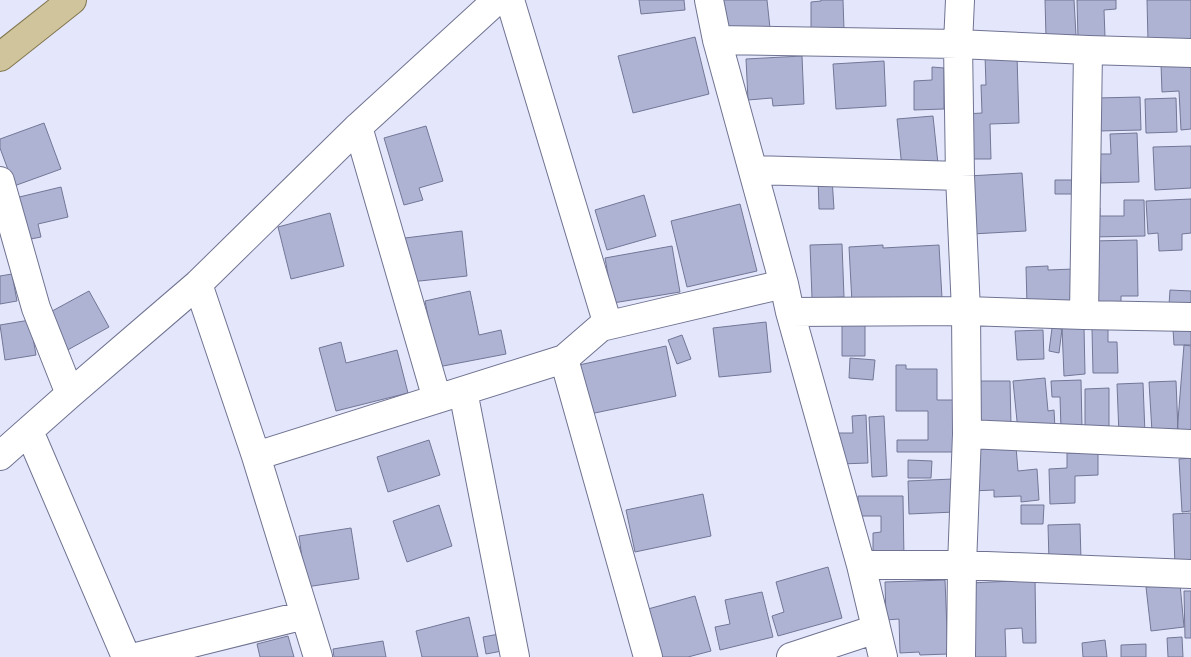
<svg xmlns="http://www.w3.org/2000/svg" width="1191" height="657" viewBox="0 0 1191 657" font-family="'Archivo Narrow',sans-serif">
<rect width="100%" height="100%" fill="#e4e7fc"/>
<!-- building -->
<path fill="#aeb3d4" stroke="#737796" d="M639,0H684L685,10L641,14Z
M717,0H767L770,28L720,32Z
M821,0H843L844,30L811,31V2L821,1Z
M1045,0H1074L1076,35L1046,37Z
M1077,0H1116V9L1104,10L1105,37L1078,38Z
M1147,0H1191V40L1148,41Z
M695,37L709,94L633,113L618,56Z
M802,56L804,104L773,106L772,98L748,100L746,59Z
M985,56H1017L1019,123L990,124L991,159H966L964,114L982,113L981,85H986Z
M884,61L886,106L836,109L833,64Z
M1191,62V129L1181,130L1179,91L1162,92L1161,64Z
M932,67L944,68V109L914,110V81L932,80Z
M1140,97L1141,130L1099,131L1097,98Z
M1176,98L1177,132L1146,133L1145,99Z
M933,116L938,164L902,168L897,119Z
M44,123L61,169L14,186L0,148V139Z
M426,126L443,181L419,188L423,200L404,205L384,138Z
M1137,133L1139,182L1101,183L1100,154H1111L1110,134Z
M1191,146V188L1155,190L1153,147Z
M1022,173L1026,231L972,234L968,176Z
M832,178L834,209H819L818,179Z
M1055,180H1074V194H1055Z
M61,187L68,217L38,224L41,237L20,241L11,199Z
M644,195L656,236L607,250L595,210Z
M1191,199V233L1182,234V250L1159,251L1158,233L1148,234L1146,201Z
M1124,200H1144L1145,236L1090,237L1089,208H1100V216H1124Z
M740,204L757,271L687,287L671,221Z
M330,213L344,266L291,279L278,227Z
M462,231L467,276L410,282L405,238Z
M1137,240L1138,296H1121V308L1094,309L1093,241Z
M842,244L844,297L812,298L810,245Z
M883,245V248L939,245L942,298L852,303L849,247Z
M672,246L680,292L613,303L605,258Z
M1048,266V270L1074,269L1076,304L1027,305L1026,267Z
M12,274L17,301L0,304V276Z
M1170,290L1191,291V306L1169,305Z
M89,291L109,327L64,352L43,316Z
M470,291L479,335L501,330L506,354L438,367L425,301Z
M30,320L36,355L5,360L0,325Z
M766,322L771,372L719,377L713,328Z
M842,323H865V356H842Z
M1084,327L1085,374L1064,376L1062,328Z
M1052,328L1062,329L1059,353L1049,351Z
M1191,328V345H1174L1173,329Z
M1092,329H1108V342H1117L1118,373H1093Z
M1043,330L1044,359L1017,360L1015,331Z
M682,335L691,359L677,364L668,340Z
M341,342L346,363L397,350L408,393L336,411L319,348Z
M1184,345L1191,346V434L1177,433Z
M666,346L676,396L590,414L579,365Z
M850,358L875,360L873,380L849,378Z
M896,365H906V369H937V400H954V452H897V440H928V411H896Z
M1045,378L1048,411L1054,410L1055,428L1018,431L1013,381Z
M1081,380L1082,428L1061,429L1060,397H1052L1051,381Z
M977,381H1010L1011,425L978,426Z
M1176,381L1178,431L1152,432L1149,382Z
M1143,383L1145,434L1119,435L1117,384Z
M1109,388V430H1085V389Z
M866,415L868,463L840,464L838,433H853L852,416Z
M884,416L887,476L872,477L869,417Z
M429,440L440,475L388,492L377,457Z
M1016,447L1018,471L1037,469L1039,500L1021,502V496L994,497V490L972,491L969,450Z
M1098,452V475L1075,476V503L1050,504L1049,469L1067,468V453Z
M1191,458V511L1182,512L1179,459Z
M908,460L932,461L931,478H908Z
M953,479L955,512L909,514L908,481Z
M703,494L711,536L635,552L626,510Z
M858,496H903L904,559H873V533L881,532V516H858Z
M439,505L452,546L407,562L393,521Z
M1021,505H1044L1043,524H1021Z
M1191,513V565H1175L1173,514Z
M1080,524L1081,560L1049,561L1048,525Z
M351,528L359,579L306,587L299,536Z
M828,567L842,618L778,636L772,616L784,612L776,582Z
M945,580L948,654L920,655L919,652L900,653L899,619L886,620L885,582Z
M1035,580L1036,643H1023L1022,628L1005,629L1006,657H973L970,583Z
M1180,584L1184,627L1151,631L1146,587Z
M1184,591H1191V638H1185Z
M762,592L773,637L720,650L715,627L730,624L725,600Z
M695,596L711,651L688,657H661L648,609Z
M469,617L478,657H422L416,631Z
M499,634L502,651L486,654L483,637Z
M288,636L294,657H260L257,644Z
M1182,637L1183,657H1168L1167,638Z
M1105,640L1107,657H1083L1082,643Z
M383,641L386,657H334L333,649Z
M1146,644V657H1121V645Z"/>
<g fill="none" stroke-linecap="round" stroke-linejoin="round">
<defs>
<path id="minor" d="M510,0L608,325
M709,0L717,40L784,284L790,312L861,565L883,657
M960,0L958,44L960,176L966,311L967,434L962,565L961,657
M717,40L958,44L1088,50L1191,53
M358,127L437,399
M753,170L960,176
M0,181L36,308L70,394
M198,284L256,456L318,657
M790,312L966,311L1084,315L1191,317
M1084,315L1088,50
M564,359L648,657
M463,391L515,657
M29,431L126,657
M967,434L1191,444
M0,456L70,394L198,284L358,127L497,0
M256,456L564,359L601,327L784,284
M861,565H962L1191,574
M136,657L305,615
M791,657L876,629"/>
<path id="major" d="M0,57L72,0"/>
</defs>
<!-- minor casing -->
<use href="#minor" stroke="#6f7391" stroke-width="30"/>
<!-- major casing -->
<use href="#major" stroke="#82764f" stroke-width="30"/>
<!-- minor -->
<use href="#minor" stroke="#fff" stroke-width="28"/>
<!-- major -->
<use href="#major" stroke="#cfc49b" stroke-width="28"/>
</g>
</svg>
